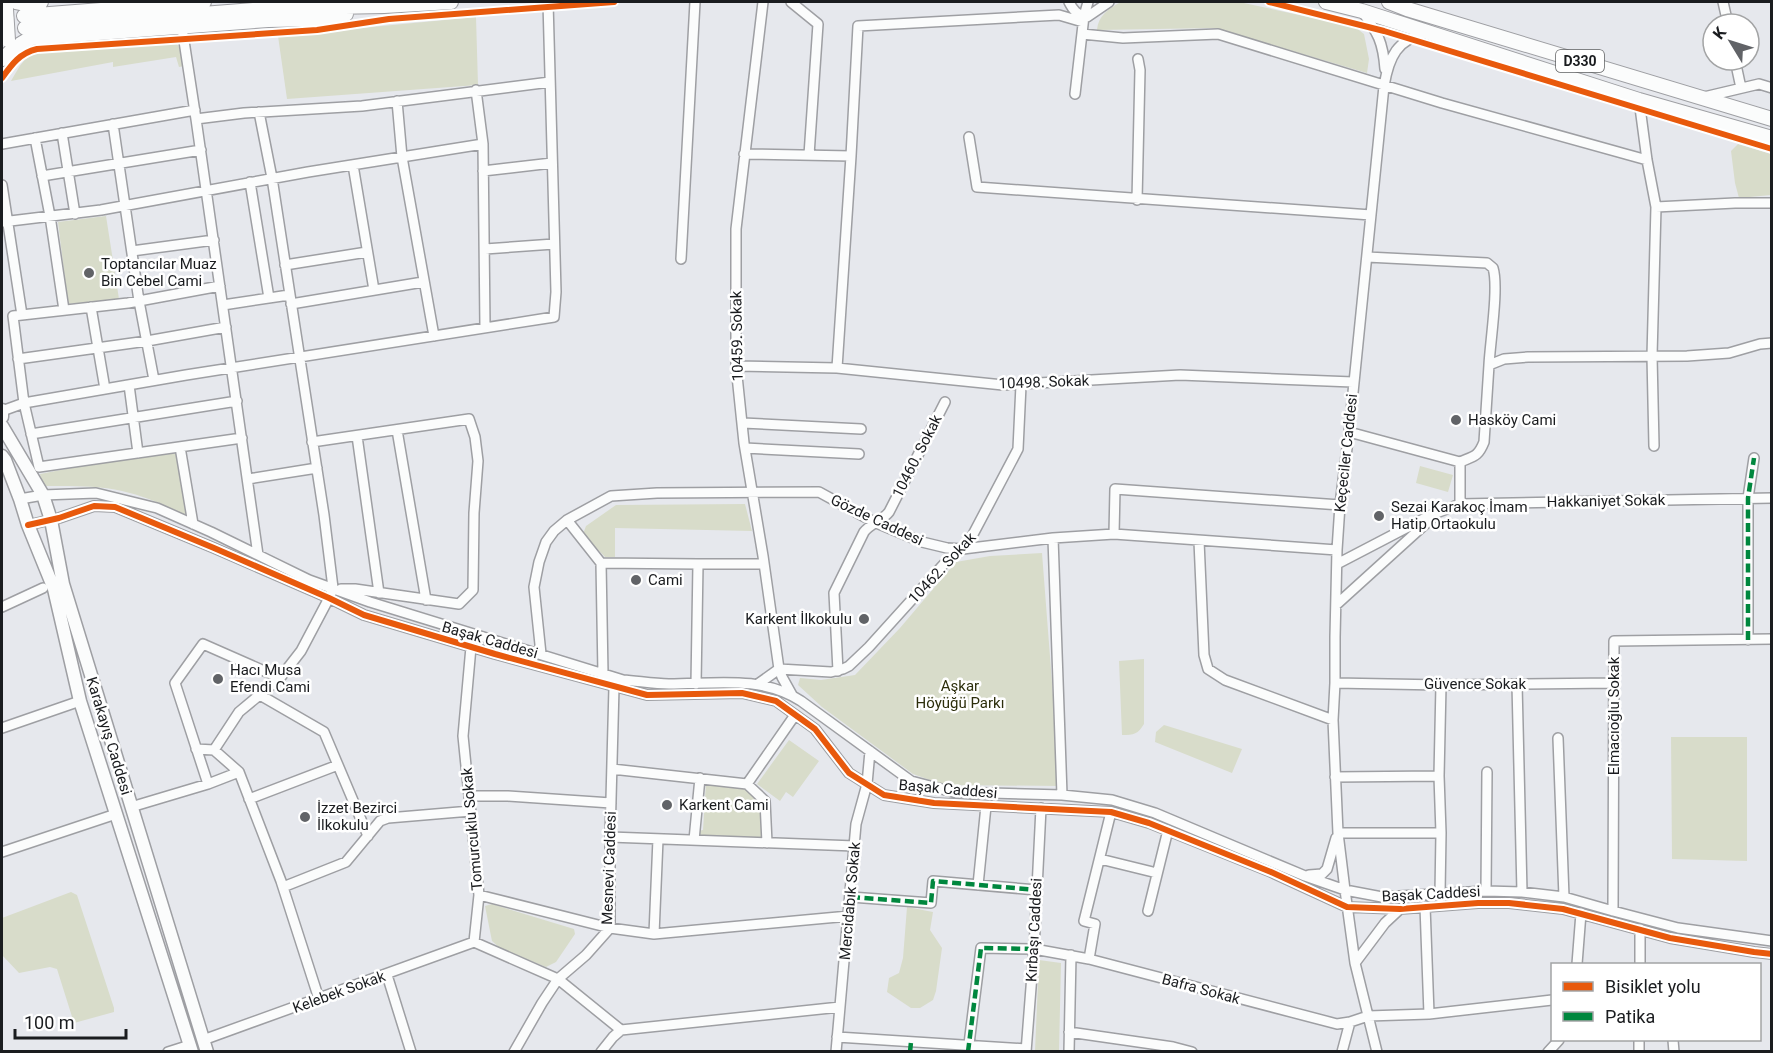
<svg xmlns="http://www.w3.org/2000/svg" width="1773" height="1053" viewBox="0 0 1773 1053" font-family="Roboto,sans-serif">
<rect width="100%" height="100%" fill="#e6e8ed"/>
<!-- green -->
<path fill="#d8dcca" d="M1121,2H1239L1355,27L1364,34L1369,59L1367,73L1214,28L1097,30C1098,16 1109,8 1121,2Z
M476,17L478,85L287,99L278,36Z
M176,42L180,49L184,66L179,67L176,57L113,67V62L11,81C21,65 22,57 41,52Z
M1738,144L1771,154V195L1739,198L1735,183L1731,151Z
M106,216L119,299L68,304L58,222Z
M177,453L187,516C166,506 145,496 122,491C96,485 68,486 42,486L40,474L92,464Z
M1420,466L1453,475L1448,492L1416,483Z
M745,504L752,531L615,528V557H605L583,534L586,526L616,505Z
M1042,553L1060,786L944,785L913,774L822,707L798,685L800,678L821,680L855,675L900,628L956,562L990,556Z
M1144,659V724C1138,734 1134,735 1122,735L1119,661Z
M1164,725L1242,749L1232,773L1155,742L1156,732Z
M1671,737H1747V861L1672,859Z
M789,740L819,761L793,797L786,792L780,801L757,784Z
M706,783L745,786L762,801L763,840L697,838V831L703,830Z
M71,892L77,895L114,1008V1012L74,1023L57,969L50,967L19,973L2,955V918Z
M492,904L574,929L575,934L556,962L546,967L501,949L492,941L485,906Z
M907,907L933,912L930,930L942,948L936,991L933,1000L920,1008H911L887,992L889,978L899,973L903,958Z
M1039,960L1061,963L1059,1051H1035Z"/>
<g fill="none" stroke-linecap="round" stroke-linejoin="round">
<defs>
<path id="minor" d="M763,2L736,229V366L744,443L763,556L779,669L782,677L792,695
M791,2L818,24L809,155
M1069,2C1073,10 1077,15 1087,17L1109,2
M1723,2L1728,24
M1362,11C1378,33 1383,42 1385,69
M182,28L196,119L244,113L362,106L550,82
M1082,34L1123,38L1218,34L1442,103L1647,160
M1735,60L1741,88
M476,90L483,144L485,327
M1075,94L1084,16L1088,2
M1704,97L1759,84L1772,88
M1639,100L1647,160L1656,207L1652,356L1654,446
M397,101L402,157L434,336
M196,119L258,555
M113,124L139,301L154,380
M62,133L75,214
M969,137L977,187L1371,215
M35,138L50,216L64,310
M2,144L195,110
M744,154L851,156
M353,165L374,290
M483,171L552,163
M42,176L201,150
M250,182L269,298
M2,185L22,315
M1137,200L1140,70L1138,59
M1656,207L1735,203H1772
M2,222L101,210L308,172L483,144
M485,249L554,244
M132,251L214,240
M1367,257L1487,263L1493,268C1499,287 1490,343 1489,365
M681,259L695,2
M285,265L367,252
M220,286L128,303L13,316L24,403L39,467L242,438
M291,304L423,282
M223,305L289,295
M91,307L105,389
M18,359L147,341L226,327
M736,366L837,368L1003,385L1180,375L1353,382
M837,368L851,156L858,26L1059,15L1083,22
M129,385L138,453
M2,411L24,403L186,375L554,317L556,292L548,2
M743,423L861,429
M397,430L426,600
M1349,432L1460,462V504
M31,434L237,401
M357,436L379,593
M312,442L469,419L475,437L478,461L474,513L473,590L459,604L355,589H341
M180,447L193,524
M745,448L859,454
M1460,462C1474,456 1478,457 1484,442L1489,365L1504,359L1528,357L1687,356L1729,353L1760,344L1772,343
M248,479L317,468
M20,499L43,495L96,493L157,508L211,532L309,580L370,602L623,680C638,681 654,684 669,684C713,684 762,675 801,701L911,781L953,792L1062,795L1112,800L1155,813L1305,876L1345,890L1382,897L1486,891L1522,892L1564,897L1613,911L1678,928L1772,941
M567,520L601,563L603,674
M28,525L59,518L94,506L115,507L214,548L329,598L364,615L495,654L647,695L742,693L776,701L815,729L849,773L884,795L934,803L1111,812L1149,823L1271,872L1347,907L1400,909L1478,903H1509L1563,909L1670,938L1754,952L1772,954
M1114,534L1115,489L1340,505
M1053,538L1062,795
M1199,541L1204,655L1208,669L1225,680L1333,720
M601,563L698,564L696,684
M698,564H764
M1337,564L1431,515L1460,504L1772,498
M1336,605L1432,518
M2,607L43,588
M1748,640V498L1754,458
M471,647L463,736L479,895L474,942L558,979L621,1030L840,1007
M541,654L534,587L539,562L546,542L554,531L567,520L611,496L657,493L819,492L874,522L922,542L947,548L963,549L1053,538L1114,534L1337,550
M779,669L831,672L843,669L849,666L869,647L944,564L969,542L1018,449L1021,385
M838,671L834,593L864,532C871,523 882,521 889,512L945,402
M1335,683L1441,685L1614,683
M758,684L779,669
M1517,684L1522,892
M260,695L324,732L368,836
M2,728L80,701
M1558,738L1564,897
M196,749L214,750L239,772
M214,750L239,712L280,678L301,651L329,598L333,588L324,515L272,178L259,112
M612,769L747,784L795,715
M1335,777L1439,776
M208,784L175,683L203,644L280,678
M747,784L765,801L767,843
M470,796H508L611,803
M249,799L338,765
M131,807L208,784L239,772L281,881L319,999
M1338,833H1441
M610,837L855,846
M694,840L700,778
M2,852L116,814
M1100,859L1157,873
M1309,875L1322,874L1327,869L1336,838
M978,885L986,806
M283,887L346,862L380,821L388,818L471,811
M1486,891L1487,772
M1440,893L1441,833L1439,776L1441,685
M479,895L610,928L654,934L849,916
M851,897L931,903L933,881L1037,890
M1425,906L1429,1014
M1148,911L1168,830
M1613,911L1614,641L1772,639
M654,934L658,839
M1089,959L1095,924L1084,921L1111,812
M1355,963L1385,923L1400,909
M1577,964L1581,913
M1640,964V929
M387,975L411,1052
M1069,1032L1173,1047L1192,1052
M837,1037L1026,1049
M203,1040L474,942
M1639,1040V1052
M1673,1040L1674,1052
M168,1052L190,1045
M514,1052L542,1003L558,979L586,955L610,928V837L614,687
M601,1052L613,1037L621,1030
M836,1052L856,824L867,784L870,751
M968,1052L981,948L1034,949L1089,959L1337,1024L1350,1022L1368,1016L1429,1014L1552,1000
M1026,1052L1034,949L1041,808
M1069,1052L1071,955
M1342,1052L1350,1022
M1377,1052L1355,963L1345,890L1338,833L1333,720L1335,683V637L1337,550L1340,505L1349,432L1384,86C1389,56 1397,40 1427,32
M1548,1052L1559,1040"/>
<path id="major" d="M2,410V417
M2,426L43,495L51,520L63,584L207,1052
M2,456L5,460L20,499L28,525L54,589L80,701L192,1052"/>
<path id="highway" d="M15,2L20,3L41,2
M1326,2L1362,11L1639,100L1772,138
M1389,2L1407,9L1772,119
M24,16L204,2
M25,28L279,8L384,6L451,2
M3,59C12,49 20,43 32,38L268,20L314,19L346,14"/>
</defs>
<!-- minor casing -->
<use href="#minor" stroke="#9e9fa3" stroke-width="12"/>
<!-- major casing -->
<use href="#major" stroke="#9e9fa3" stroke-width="15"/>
<!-- highway casing -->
<use href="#highway" stroke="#9e9fa3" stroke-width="16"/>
<!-- minor -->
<use href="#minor" stroke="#fbfcfc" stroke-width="9"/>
<!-- major -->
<use href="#major" stroke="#fbfcfc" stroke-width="12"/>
<!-- highway -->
<use href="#highway" stroke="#fbfcfc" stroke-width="14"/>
<defs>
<path id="highway-bridge" d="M6,9L8,40"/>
</defs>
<!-- highway-bridge casing -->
<use href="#highway-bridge" stroke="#9e9fa3" stroke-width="16" stroke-linecap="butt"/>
<!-- highway-bridge -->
<use href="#highway-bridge" stroke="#fbfcfc" stroke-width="14"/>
<!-- quiet -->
<path stroke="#00873e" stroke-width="4.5" stroke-dasharray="9 4.5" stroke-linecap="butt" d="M1748,640V498L1754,458
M851,897L931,903L933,881L1037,890
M910,1052L911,1042
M968,1052L981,948L1034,949"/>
<defs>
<path id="cycleway" d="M1269,2L1384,31L1772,149
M2,78C12,64 20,53 37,49L317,30L389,19L614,2
M28,525L59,518L94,506L115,507L214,548L329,598L364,615L495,654L647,695L742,693L776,701L815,729L849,773L884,795L934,803L1111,812L1149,823L1271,872L1347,907L1400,909L1478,903H1509L1563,909L1670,938L1754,952L1772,954"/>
</defs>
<!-- cycleway casing -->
<use href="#cycleway" stroke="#fff" stroke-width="10"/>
<!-- cycleway -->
<use href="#cycleway" stroke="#e8590c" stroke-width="6"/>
</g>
<!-- markers -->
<g fill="#616367" stroke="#fff" stroke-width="2">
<circle cx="89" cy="273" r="6"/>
<circle cx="1456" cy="420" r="6"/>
<circle cx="1379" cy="516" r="6"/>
<circle cx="636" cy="580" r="6"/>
<circle cx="864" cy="619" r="6"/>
<circle cx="218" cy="679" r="6"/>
<circle cx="667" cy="805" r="6"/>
<circle cx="305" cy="817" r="6"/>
</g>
<g text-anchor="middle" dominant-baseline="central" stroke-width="5" stroke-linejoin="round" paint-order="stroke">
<!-- shield labels -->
<rect fill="#fff" stroke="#5f6062" stroke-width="1.5" x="1556" y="50" width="48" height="22" rx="4.5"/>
<g font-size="14" font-weight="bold" fill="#1a1c1f">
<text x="1580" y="61">D330</text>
</g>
<!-- poi labels -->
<g font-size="15" fill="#1a1c1f" stroke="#fff" text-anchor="start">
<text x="101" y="264">Toptancılar Muaz<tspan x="101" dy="17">Bin Cebel Cami</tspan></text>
<text x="1468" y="420">Hasköy Cami</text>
<text x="1391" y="507">Sezai Karakoç İmam<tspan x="1391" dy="17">Hatip Ortaokulu</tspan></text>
<text x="648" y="580">Cami</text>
<text x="852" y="619" text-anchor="end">Karkent İlkokulu</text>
<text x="230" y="670">Hacı Musa<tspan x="230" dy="17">Efendi Cami</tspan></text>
<text x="679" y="805">Karkent Cami</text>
<text x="317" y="808">İzzet Bezirci<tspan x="317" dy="17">İlkokulu</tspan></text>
</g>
<!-- street labels -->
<g font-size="15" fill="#1a1c1f" stroke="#fff">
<text transform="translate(737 336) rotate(-91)">10459. Sokak</text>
<text transform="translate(1044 382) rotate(-2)">10498. Sokak</text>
<text transform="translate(1346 453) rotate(-84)">Keçeciler Caddesi</text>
<text transform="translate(917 456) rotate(-63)">10460. Sokak</text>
<text transform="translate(1606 501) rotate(-1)">Hakkaniyet Sokak</text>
<text transform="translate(877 520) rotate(25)">Gözde Caddesi</text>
<text transform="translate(942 568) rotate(-47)">10462. Sokak</text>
<text transform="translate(490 640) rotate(16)">Başak Caddesi</text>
<text x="1475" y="684">Güvence Sokak</text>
<text transform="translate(1614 716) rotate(-90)">Elmacıoğlu Sokak</text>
<text transform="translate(109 736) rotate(73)">Karakayış Caddesi</text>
<text transform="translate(948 789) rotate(5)">Başak Caddesi</text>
<text transform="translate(472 829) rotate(-95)">Tomurcuklu Sokak</text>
<text transform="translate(609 868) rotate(-88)">Mesnevi Caddesi</text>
<text transform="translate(1431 894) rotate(-3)">Başak Caddesi</text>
<text transform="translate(850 901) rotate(-85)">Mercidabık Sokak</text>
<text transform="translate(1034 930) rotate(-87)">Kırbaşı Caddesi</text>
<text transform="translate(1201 989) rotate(15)">Bafra Sokak</text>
<text transform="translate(339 992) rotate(-20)">Kelebek Sokak</text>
</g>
<!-- park labels -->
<g font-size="15" fill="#2c2e0b" stroke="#fff">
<text x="960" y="686">Aşkar<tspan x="960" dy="17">Höyüğü Parkı</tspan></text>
</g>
</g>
<!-- border -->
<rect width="1773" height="1053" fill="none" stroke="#1a1c1f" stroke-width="6"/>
<!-- legend -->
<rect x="1551" y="963" width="210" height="78" fill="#ffffff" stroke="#a3a4a5" stroke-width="1.5"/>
<rect x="1563" y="982" width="30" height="9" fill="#e8590c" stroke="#a3a4a5" stroke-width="1.5"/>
<text x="1605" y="993" font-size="18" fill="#1a1c1f">Bisiklet yolu</text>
<rect x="1563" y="1012" width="30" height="9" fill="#00873e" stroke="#a3a4a5" stroke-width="1.5"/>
<text x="1605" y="1023" font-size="18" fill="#1a1c1f">Patika</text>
<!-- north arrow -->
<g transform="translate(1731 42) rotate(308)"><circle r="28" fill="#ffffff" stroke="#a3a4a5" stroke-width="1.5"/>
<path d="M0-4.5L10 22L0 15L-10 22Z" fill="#616367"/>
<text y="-9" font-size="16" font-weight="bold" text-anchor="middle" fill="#1a1c1f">K</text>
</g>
<!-- scale -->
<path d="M15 1029v9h111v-9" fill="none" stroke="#1a1c1f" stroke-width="3"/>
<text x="24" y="1029" font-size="18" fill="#1a1c1f" stroke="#ffffff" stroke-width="4.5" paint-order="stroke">100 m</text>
</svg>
